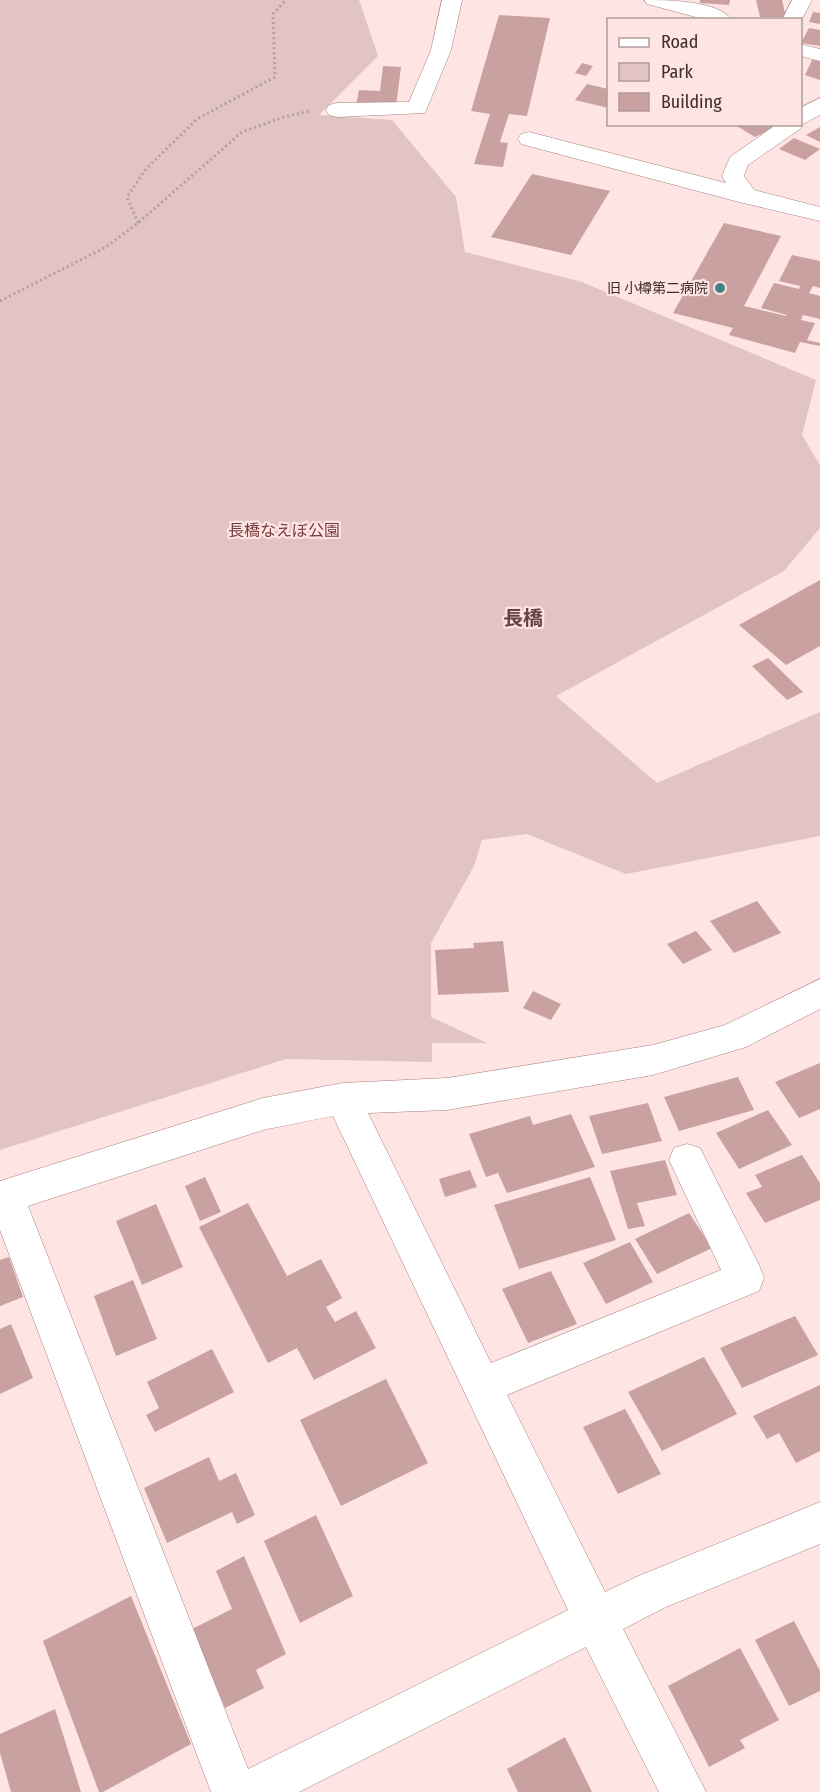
<svg xmlns="http://www.w3.org/2000/svg" width="820" height="1792" viewBox="0 0 820 1792" font-family="'Fira Sans Condensed','Noto Sans JP',sans-serif">
<rect width="100%" height="100%" fill="#fee4e3"/>
<!-- green -->
<path fill="#e1c4c3" d="M0,0H359L378,56L319,115L392,120L456,197L465,252L582,282L816,380L802,435L820,465V528L784,571L556,696L657,783L820,712V836L626,874L527,834L482,840L474,866L431,943V1017L487,1043H432V1062L286,1059L0,1150Z"/>
<!-- building -->
<path fill="#caa1a1" d="M700,0H730L729,5L700,3Z
M756,0H782L786,17H760Z
M813,12L820,13V24L809,22Z
M499,15L550,18L527,116L509,114L500,142L508,143L503,167L474,164L490,114L471,111Z
M809,28L820,30V46L801,43Z
M812,60L820,61V80L805,75Z
M582,63L593,66L586,76L575,73Z
M383,66L401,67L396,106L356,105L359,90L380,91Z
M587,84L608,89V108L575,100Z
M741,124H774L778,126L755,137L737,126Z
M820,127V142L806,135Z
M794,138L820,149L805,160L779,149Z
M532,174L610,191L571,255L491,237Z
M724,223L781,236L744,306L786,316L787,315L761,308L774,283L799,289L800,286L779,281L792,255L820,261V288L813,286L809,293L820,296V319L803,315L801,320L815,323L807,340L820,343V346L800,342L795,353L729,335L733,328L673,313Z
M820,580V646L786,665L739,625Z
M768,658L803,692L787,700L752,666Z
M757,901L781,933L734,953L710,921Z
M696,931L712,950L683,964L667,944Z
M503,941L509,992L438,995L435,950L474,948L473,943Z
M533,991L561,1004L551,1020L523,1008Z
M820,1063V1109L799,1118L775,1082Z
M738,1077L754,1110L679,1131L664,1097Z
M648,1103L662,1141L602,1154L589,1116Z
M768,1110L792,1145L739,1169L716,1133Z
M571,1114L595,1167L507,1193L498,1173L486,1177L469,1134L530,1116L533,1125Z
M802,1155L820,1183V1200L765,1223L746,1193L762,1187L755,1175Z
M665,1160L677,1195L637,1203L645,1226L628,1229L610,1171Z
M470,1170L477,1187L445,1197L439,1179Z
M205,1177L221,1212L200,1221L185,1186Z
M590,1177L616,1240L519,1269L494,1205Z
M248,1203L287,1276L321,1259L342,1298L326,1307L335,1322L356,1311L376,1348L314,1380L297,1348L268,1363L199,1227Z
M156,1204L183,1267L142,1285L116,1221Z
M689,1213L712,1248L657,1274L635,1239Z
M630,1242L653,1282L606,1304L583,1263Z
M9,1257L23,1297L0,1306V1260Z
M551,1271L577,1324L528,1343L502,1289Z
M133,1280L157,1339L116,1356L94,1296Z
M795,1316L818,1355L742,1388L720,1348Z
M11,1324L33,1378L0,1394V1329Z
M212,1349L234,1392L155,1432L146,1415L159,1408L147,1382Z
M704,1357L737,1414L662,1451L628,1392Z
M386,1379L428,1463L341,1506L300,1420Z
M820,1385V1451L796,1463L779,1433L767,1439L753,1416Z
M625,1409L661,1474L618,1494L583,1427Z
M209,1457L219,1481L236,1473L255,1515L237,1524L232,1512L167,1543L144,1488Z
M316,1515L353,1596L300,1623L264,1541Z
M244,1556L286,1654L256,1670L264,1688L225,1708L192,1629L232,1609L216,1571Z
M131,1596L191,1744L103,1792H99L43,1641Z
M794,1621L820,1671V1691L789,1706L755,1640Z
M740,1648L779,1720L740,1740L745,1748L709,1767L668,1686Z
M55,1709L81,1792H11L0,1753V1734Z
M565,1737L592,1792H518L507,1769Z"/>
<g fill="none" stroke-linecap="round" stroke-linejoin="round">
<defs>
<path id="minor" d="M442,0H462L451,50L425,113L337,117L329,115L326,110L329,105L337,103L409,102L431,50Z
M644,0C666,0 718,0 732,20H707L647,4Z
M792,0H812L800,23V20H782Z
M800,44L820,49V61L800,56Z
M820,98V115L803,124L800,129L748,165L744,176L754,190L820,207V221L739,202L521,144L518,139L521,134L529,132L726,183L722,176L730,157L777,124H800V108Z
M820,979V1009L746,1047L653,1075L447,1110L368,1113L491,1363L721,1270L669,1160L674,1148L687,1144L700,1148L759,1265L764,1278L759,1291L507,1395L605,1592L636,1577L820,1502V1544L666,1607L623,1629L706,1792H659L586,1647L299,1792H211L0,1230V1181L263,1098L343,1083L447,1078L653,1045L725,1025ZM333,1116L568,1610L248,1769L28,1206L263,1130Z"/>
</defs>
<!-- minor casing -->
<use href="#minor" stroke="#a67f7f" stroke-width="1"/>
<!-- path -->
<path stroke="#b6a09f" stroke-width="3" stroke-dasharray="2 3" stroke-linecap="butt" d="M138,223L127,197L145,170L197,119L275,77L273,14L286,0
M0,301L106,247L138,223L242,132L284,117L310,111"/>
<!-- minor -->
<use href="#minor" fill="#fff" fill-rule="evenodd"/>
</g>
<!-- markers -->
<circle fill="#3e8580" stroke="#fee4e3" stroke-width="2" cx="720" cy="288" r="6"/>
<g text-anchor="middle" dominant-baseline="central" stroke-width="4.5" stroke-linejoin="round" paint-order="stroke">
<!-- far-poi labels -->
<g font-size="14" fill="#3e2e2d" stroke="#fee4e3" text-anchor="end">
<text x="708" y="288">旧 小樽第二病院</text>
</g>
<!-- park labels -->
<g font-size="16" fill="#773b3d" stroke="#fee4e3">
<text x="284" y="530">長橋なえぼ公園</text>
</g>
<!-- quarter labels -->
<g font-size="20" font-weight="bold" fill="#664343" stroke="#fee4e3">
<text x="523" y="618">長橋</text>
</g>
</g>
<!-- legend -->
<rect x="607" y="18" width="195" height="108" fill="#fee4e3" stroke="#b19b9a" stroke-width="1.5"/>
<rect x="619" y="38" width="30" height="9" fill="#ffffff" stroke="#b19b9a" stroke-width="1.5"/>
<text x="661" y="48" font-size="18" fill="#3e2e2d">Road</text>
<rect x="619" y="63" width="30" height="18" fill="#e1c4c3" stroke="#b19b9a" stroke-width="1.5"/>
<text x="661" y="78" font-size="18" fill="#3e2e2d">Park</text>
<rect x="619" y="93" width="30" height="18" fill="#caa1a1" stroke="#b19b9a" stroke-width="1.5"/>
<text x="661" y="108" font-size="18" fill="#3e2e2d">Building</text>
</svg>
